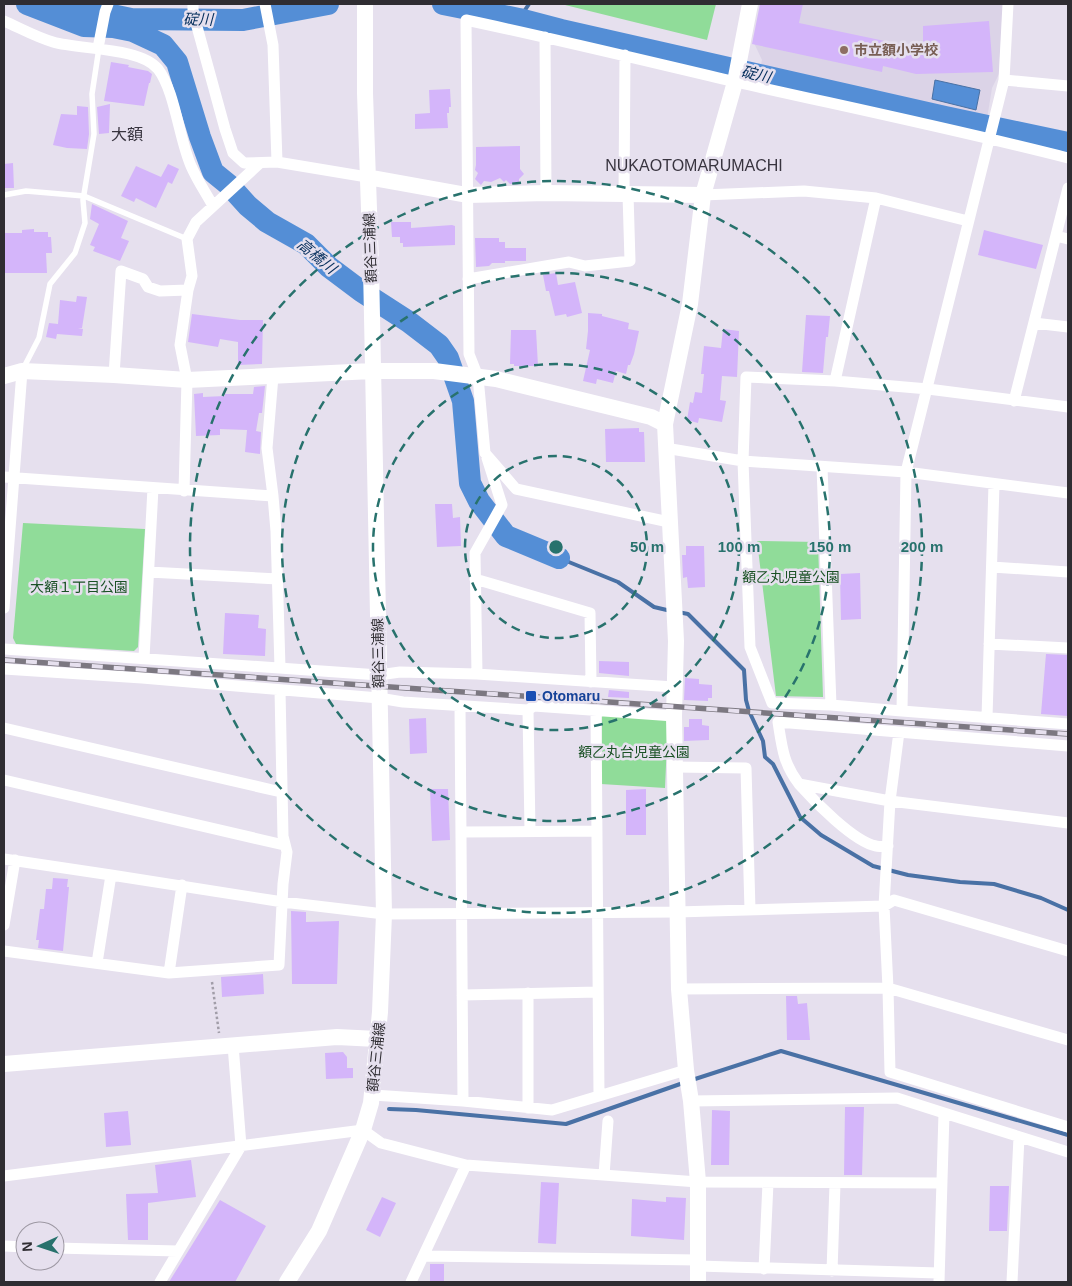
<svg xmlns="http://www.w3.org/2000/svg" width="1072" height="1286" viewBox="0 0 1072 1286" font-family="Arial,'Noto Sans JP',sans-serif">
<rect width="100%" height="100%" fill="#e6e0ee"/>
<!-- built -->
<path fill="#dbd3e7" d="M762,4H1003L999,74L992,88L987,119L760,69L762,60L754,43Z"/>
<!-- green -->
<path fill="#90dc99" d="M561,4H716L707,40Z
M23,523L145,529L138,647L134,651L16,644L13,638Z
M757,541L818,542L823,697L776,696Z
M602,715L668,720L665,788L601,784Z"/>
<!-- water -->
<path fill="#548ed6" stroke="#4971a5" d="M935,80L980,90L976,110L932,99Z"/>
<g fill="none" stroke-linecap="round" stroke-linejoin="round">
<!-- stream -->
<path stroke="#4971a5" stroke-width="4" d="M519,19L529,4
M559,558L618,582L654,607L671,611
M678,612L688,614L744,670L746,700L749,711L763,741L765,757L773,764L800,817L821,835L873,866L908,875L960,882L994,884L1041,898L1068,910
M692,1080L781,1051L1068,1135
M389,1109L416,1110L566,1124L683,1083"/>
<!-- river -->
<path stroke="#548ed6" stroke-width="22" d="M27,4L84,26L113,27L133,31L163,45L177,62L200,137L213,172L229,185L248,206L267,222L306,244L329,267L361,291L409,322L439,345L448,358L463,401L470,483L479,501L506,536L559,558
M70,4L84,9L131,19L243,20L328,4
M443,4L519,19L561,30L945,117L1068,143"/>
</g>
<!-- building -->
<path fill="#d4b5fa" d="M760,4H803L799,23L923,49V26L989,21L993,72L916,74L883,66L882,72L752,44Z
M111,62L129,65L128,67L148,71L152,74L150,83H149L144,106L104,101Z
M450,89L451,107H449V113H447L448,128L415,129V114L430,113L429,90Z
M110,104L109,133L99,134L97,107Z
M77,106L88,107L89,134L87,149L67,148L53,145L61,114L77,115Z
M520,146V169L524,174L519,179V184H510L506,180L504,182L500,178L491,182L484,181L481,185L475,179L478,173L475,170L476,165V147Z
M13,163L14,188H4V164Z
M168,164L179,169L172,184L168,182L156,208L136,198L134,202L121,196L136,166L161,177Z
M92,204L128,221L121,238L129,241L120,261L93,251L95,247L90,245L99,224L90,219Z
M391,222H411V228L452,225L455,226V245L403,247V243H400V237H392Z
M34,229V232H48V237H51L52,253H46L47,273H4V233H22V230Z
M984,230L1043,245L1036,269L978,255Z
M475,238H499V242H505V248H526V261H505V263H492L489,266L476,267Z
M556,273L558,285L575,282L582,313L567,317L566,314L555,316L549,291H546L543,275Z
M77,296L87,297L82,328H78L83,329L82,336L57,334L56,339L46,337L49,323L58,324L60,300L76,302Z
M588,313L602,314V316L629,323L628,329L639,331L634,354L630,365H628L626,374L616,371L613,383L597,379L596,384L583,381L590,350L586,349L588,331Z
M192,314L240,320H263L262,364L238,365V342L220,339L218,347L188,342Z
M806,315L830,316L828,337H826L823,373L802,372Z
M723,329L739,331L737,377L722,376L720,400L726,401L722,422L699,418L698,423L687,420L690,402L693,403L695,392L702,393L704,374H701L704,346L721,348Z
M511,330H536L538,366H514V364H510Z
M265,386L262,413H259L256,431L261,432L260,454L245,452L247,430L220,429V435L196,436L194,394L203,393V397L225,396V394H253L254,387Z
M639,428V432H644L645,462H606L605,429Z
M435,504H452L453,518L460,517L461,546L437,547Z
M686,546H704L705,587L688,588L687,577L683,578L682,555H686Z
M860,573L861,619L841,620L840,574Z
M225,613L259,615L258,628L266,629L265,656L223,654Z
M1046,654L1068,655V716L1041,714Z
M599,661L629,662V676L599,673Z
M685,678L699,679V684L712,685V698H708V701L684,700Z
M609,690L629,692V698L608,697Z
M426,718L427,753L410,754L409,719Z
M689,719H702V725L709,726V740L684,741V727H689Z
M430,789H448L450,840L432,841Z
M646,789V835H626V790Z
M53,878L68,879L67,887H69L63,951L38,948L39,940H36L40,909H44L46,889H52Z
M291,911L306,912V922L339,921L337,984H292Z
M263,974L264,994L222,997L221,977Z
M786,996H797L798,1004L807,1003L810,1040H787Z
M343,1052L347,1057V1068H353V1078L326,1079L325,1053Z
M845,1107H864L862,1175H844Z
M712,1110L730,1111L729,1165H711Z
M128,1111L131,1145L106,1147L104,1113Z
M191,1160L196,1197L148,1203V1240H128L126,1194L158,1193L155,1165Z
M541,1182L559,1183L556,1244L538,1243Z
M990,1186H1009L1007,1231H989Z
M382,1197L396,1203L380,1237L366,1230Z
M666,1197L686,1198L684,1240L631,1236L632,1199L666,1202Z
M220,1200L266,1226L235,1282H169Z
M430,1264H444V1282H430Z"/>
<g fill="none" stroke-linecap="round" stroke-linejoin="round">
<!-- path -->
<path stroke="#a19da8" stroke-width="2.5" stroke-dasharray="2.5 2.5" stroke-linecap="butt" d="M212,982L219,1033"/>
<!-- lane -->
<path stroke="#fff" stroke-width="5.5" d="M4,195L26,191L84,196L187,239
M23,369L39,338L50,284L75,253L85,223L83,200L94,134L92,94L99,48"/>
<!-- street -->
<path stroke="#fff" stroke-width="11" d="M193,4V12L225,129L233,153L244,163L277,162
M265,4L273,45L277,162L367,177
M1008,4L1004,80L906,472L1068,493
M4,21C20,28 36,37 53,42C80,50 140,47 158,69C175,91 179,139 191,166C197,180 206,193 213,206
M545,37L546,193
M99,43L105,12L108,4
M1004,80L1068,86
M624,194L625,55
M703,195L804,191L876,198L968,221
M1056,236L1068,239
M468,279L569,262L585,266L630,261L628,194
M188,290L192,276L187,239L196,222L260,163
M1034,323L1068,327
M114,375L121,271L143,279L148,287L160,291L188,290L180,345L187,380L184,491
M835,381L928,389L1068,407
M1014,401L1068,188
M665,448L743,461L750,647L772,703L831,705L902,711L906,472L743,461L746,377L835,381L876,198
M822,467L831,705
M4,477L273,496L267,448L273,376
M273,496L276,531L280,668
M669,522L516,489L485,453L478,377L469,354L466,20C556,39 646,61 736,82C847,107 958,130 1068,158
M992,567L1068,572
M149,572L278,579
M475,579L590,613L591,682
M4,608L22,371
M989,644L1068,648
M4,649L379,675L400,672L477,674L674,687
M144,658L153,488
M4,669L142,678L379,698L403,702L528,710L534,706L674,716
M477,674L475,553L502,505L487,458
M460,706L463,1101
M528,710L530,831
M596,711L599,1096
M902,711L1068,724
M987,718L994,484
M4,728L281,792
M899,732L890,801L1068,823
M674,767L746,768L750,910
M4,780L284,845
M799,784C814,801 854,842 876,846C879,847 884,846 888,846
M461,832L597,831
M4,859L111,875L97,963
M111,875L283,902L384,914L677,912L884,906L890,801L799,784C783,763 782,747 778,722L1068,746
M4,925L15,860
M4,951L169,973L279,965L283,884L287,852L283,836L280,690
M1068,951L894,900L884,906L888,988L1068,1040
M169,973L182,885
M679,989L888,988L890,1072L1068,1127
M462,995L598,992
M373,1095L463,1101L552,1110L686,1070
M691,1101L897,1098L944,1113
M528,1108V993
M604,1175L608,1121
M4,1176L363,1130L381,1143L466,1165
M4,1246L25,1247
M55,1248L178,1251
M424,1256L698,1260
M698,1266L939,1273
M764,1269L768,1183
M832,1271L835,1184
M160,1282L241,1146L233,1045
M411,1282L466,1165L698,1182L942,1183
M939,1282L944,1113L1068,1152
M1012,1282L1019,1137"/>
<!-- secondary -->
<path stroke="#fff" stroke-width="16" d="M367,177L467,195L546,193L703,195L690,304L665,424L676,641L674,716L679,989L686,1070L691,1101L698,1182V1282
M703,195L735,82L750,4
M4,376L22,371L114,375L187,380L372,371H434L496,379L651,417L665,424
M4,1064L337,1037L377,1039
M287,1282L319,1231L363,1130L371,1103L380,1012L384,914L371,267L365,93V4"/>
<defs>
<path id="rail" d="M4,660L1068,734"/>
</defs>
<!-- rail casing -->
<use href="#rail" stroke="#7c7881" stroke-width="5.5"/>
<!-- rail -->
<use href="#rail" stroke="#e6e0ee" stroke-width="4" stroke-dasharray="11" stroke-linecap="butt"/>
</g>
<!-- distance rings -->
<g fill="none" stroke="#28726d" stroke-width="2.5" stroke-dasharray="9 6">
<circle cx="556" cy="547" r="91"/>
<circle cx="556" cy="547" r="183"/>
<circle cx="556" cy="547" r="274"/>
<circle cx="556" cy="547" r="366"/>
</g>
<!-- markers -->
<circle fill="#8d6e63" stroke="#e6e0ee" stroke-width="2" cx="844" cy="50" r="5"/>
<rect fill="#1a4fb4" stroke="#e6e0ee" stroke-width="2" x="525" y="690" width="12" height="12" rx="2.5"/>
<g text-anchor="middle" dominant-baseline="central" stroke-width="5" stroke-linejoin="round" paint-order="stroke">
<!-- education labels -->
<g font-size="14" font-weight="bold" fill="#785e54" stroke="#e6e0ee" text-anchor="start">
<text x="854" y="50">市立額小学校</text>
</g>
<!-- street labels -->
<g font-size="14" fill="#2f2d32" stroke="#e6e0ee">
<text transform="translate(370 248) rotate(-92)">額谷三浦線</text>
<text transform="translate(378 653) rotate(-91)">額谷三浦線</text>
<text transform="translate(376 1057) rotate(-84)">額谷三浦線</text>
</g>
<!-- park labels -->
<g font-size="14" fill="#1a5125" stroke="#e6e0ee">
<text x="791" y="577">額乙丸児童公園</text>
<text x="79" y="587">大額１丁目公園</text>
<text x="634" y="752">額乙丸台児童公園</text>
</g>
<!-- transit labels -->
<g font-size="14" font-weight="bold" fill="#164399" stroke="#e6e0ee" text-anchor="start">
<text x="542" y="696">Otomaru</text>
</g>
<!-- water labels -->
<g font-size="15" font-style="italic" fill="#062f5d" stroke="#e6e0ee">
<text transform="translate(198 19) rotate(1)">碇川</text>
<text transform="translate(756 74) rotate(13)">碇川</text>
<text transform="translate(317 256) rotate(39)">高橋川</text>
</g>
<!-- quarter labels -->
<g font-size="16" fill="#38343f" stroke="#e6e0ee">
<text x="127" y="134">大額</text>
<text x="694" y="165">NUKAOTOMARUMACHI</text>
</g>
</g>
<circle cx="556" cy="547" r="8" fill="#28726d" stroke="#e6e0ee" stroke-width="2.5"/>
<g font-size="15" text-anchor="middle" font-weight="bold" fill="#28726d" stroke="#e6e0ee" stroke-width="5" stroke-linejoin="round" paint-order="stroke">
<text x="647" y="552">50 m</text>
<text x="739" y="552">100 m</text>
<text x="830" y="552">150 m</text>
<text x="922" y="552">200 m</text>
</g>
<!-- border -->
<rect width="1072" height="1286" fill="none" stroke="#2f2d32" stroke-width="10"/>
<!-- north arrow -->
<g transform="translate(40 1246) rotate(267)"><circle r="24" fill="#e6e0ee" stroke="#9d98a3"/>
<path d="M0-4L9 19L0 12L-9 19Z" fill="#28726d"/>
<text y="-8" font-size="14" font-weight="bold" text-anchor="middle" fill="#2f2d32">N</text>
</g>
</svg>
